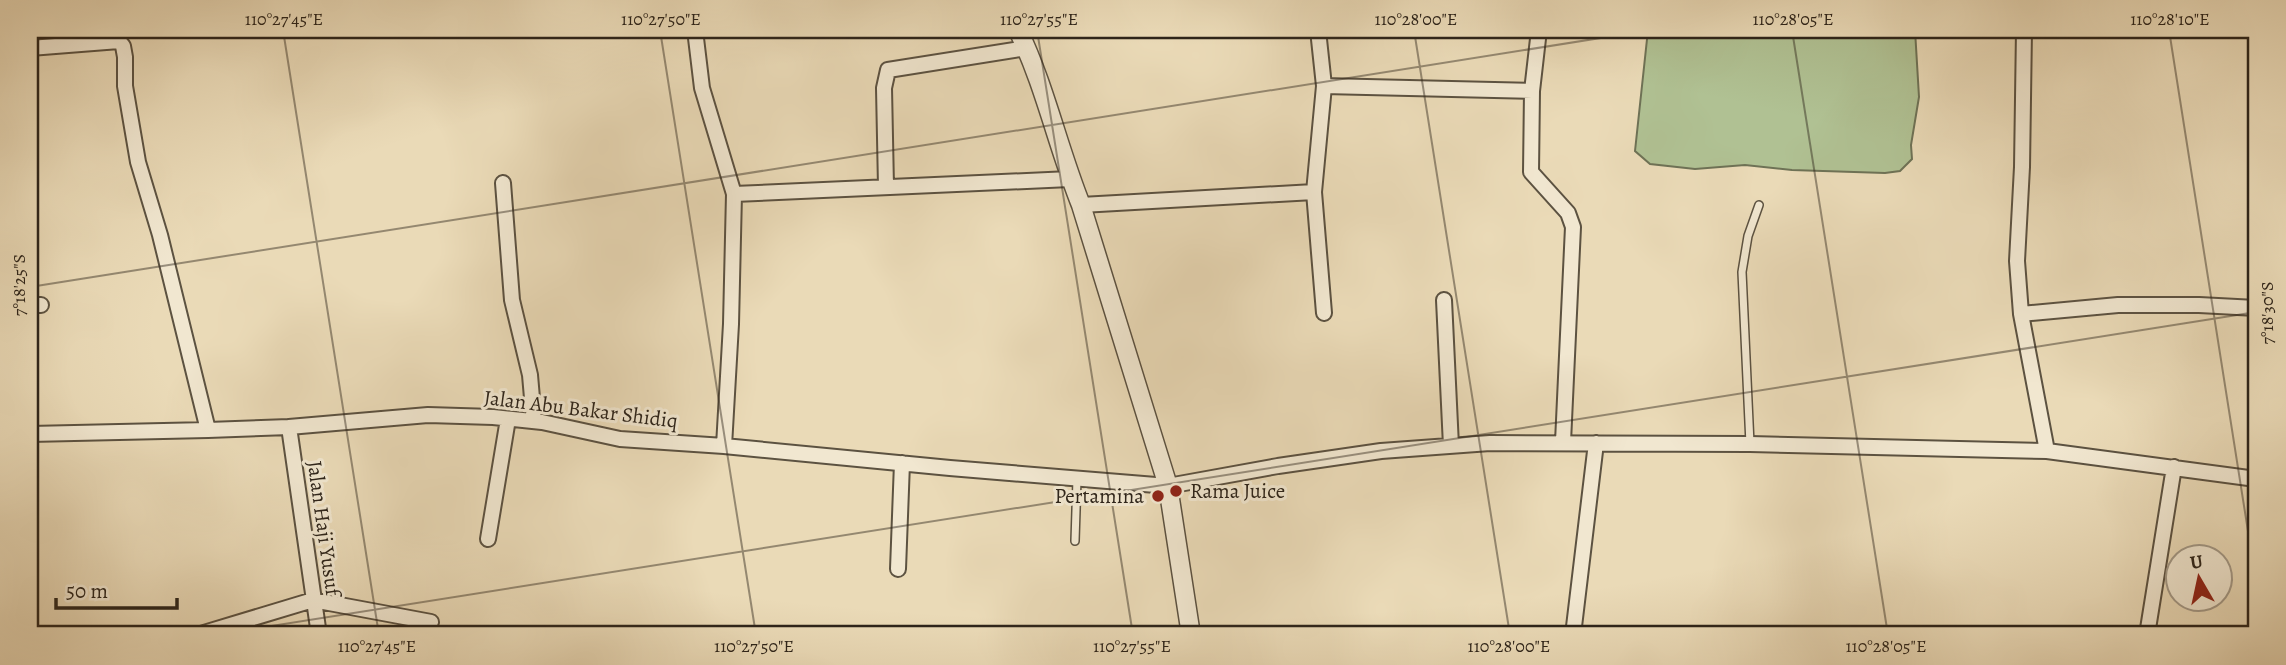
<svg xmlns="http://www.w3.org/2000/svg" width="2286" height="665" viewBox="0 0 2286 665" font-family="Alegreya,serif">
<rect width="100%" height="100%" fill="#eadab7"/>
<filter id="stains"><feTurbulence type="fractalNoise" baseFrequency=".00286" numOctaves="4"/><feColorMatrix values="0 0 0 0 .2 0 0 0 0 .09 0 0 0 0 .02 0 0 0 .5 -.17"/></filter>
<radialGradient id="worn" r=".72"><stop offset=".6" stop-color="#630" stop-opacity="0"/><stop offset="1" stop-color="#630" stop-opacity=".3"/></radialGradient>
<!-- pitch -->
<path fill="#b0c193" stroke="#6e7256" stroke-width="2" d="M1648,30H1915L1919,97L1911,145L1912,159L1900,171L1885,173L1792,170L1745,165L1695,169L1650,164L1635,151Z"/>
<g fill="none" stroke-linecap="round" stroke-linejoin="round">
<defs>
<path id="service" d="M1750,444L1742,272L1748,236L1759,205
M1075,541L1077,479"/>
<path id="minor" d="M695,30L702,88L734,194
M1318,30L1324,86
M2024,30L2022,167L2017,261L2021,314L2047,451
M30,48L119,41L123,46L125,57V86L138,162L160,235L208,430
M1532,91L1531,172L1568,213L1573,227L1563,442
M503,183L512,300L530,375L534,421
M886,187L884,88L888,70L1027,48
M1081,205L1314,192
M1444,300L1451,446
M30,305H41
M1324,313L1314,192L1324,86L1532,91L1539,30
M2021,314L2118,305H2199L2256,308
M289,427L319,635
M30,434L208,430L289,427L428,415L493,417L542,422L620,439L724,446L950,468L1168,486L1278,466L1381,451L1490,443L1750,444L2047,451L2256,479
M724,446L731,324L734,194L1070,179
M488,539L508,419
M898,569L902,463
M30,631L34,635
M197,635L313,600L431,622
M1573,635L1596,443
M2147,635L2174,467"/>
<path id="tertiary" d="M1018,30C1045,86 1058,148 1081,205L1168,486L1191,635"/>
</defs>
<!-- service casing -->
<use href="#service" stroke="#5c5241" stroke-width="10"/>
<!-- minor casing -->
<use href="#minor" stroke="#5c5241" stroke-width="18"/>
<!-- tertiary casing -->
<use href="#tertiary" stroke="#5c5241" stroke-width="21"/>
<!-- service -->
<use href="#service" stroke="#f1e7d0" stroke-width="7"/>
<!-- minor -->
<use href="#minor" stroke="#f1e7d0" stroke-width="14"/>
<!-- tertiary -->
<use href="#tertiary" stroke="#f1e7d0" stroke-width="18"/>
</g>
<!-- ticks -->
<path fill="none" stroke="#2d241a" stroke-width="2" stroke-opacity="0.45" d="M283,30L379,635M660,30L756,635M1037,30L1133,635M1414,30L1510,635M1792,30L1888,635M2169,30L2256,582M30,287L1651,30M214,635L2256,312"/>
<!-- markers -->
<g fill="#8f2418" stroke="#f1e7d0" stroke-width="2.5">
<circle cx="1176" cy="491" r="7"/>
<circle cx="1158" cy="496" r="7"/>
</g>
<g text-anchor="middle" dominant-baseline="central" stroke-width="6" stroke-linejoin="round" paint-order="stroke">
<!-- street labels -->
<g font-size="21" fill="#2d241a" stroke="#f1e7d0">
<text transform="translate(581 409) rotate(7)">Jalan Abu Bakar Shidiq</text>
<text transform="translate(324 528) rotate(82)">Jalan Haji Yusuf</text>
</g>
<!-- poi labels -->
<g font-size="21" fill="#2d241a" stroke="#f1e7d0" text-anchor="start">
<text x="1190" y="491">Rama Juice</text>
<text x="1144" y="496" text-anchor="end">Pertamina</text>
</g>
</g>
<!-- margin -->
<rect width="2286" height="665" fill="none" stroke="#eadab7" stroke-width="77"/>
<!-- north arrow -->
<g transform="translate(2199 578) rotate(351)"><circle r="33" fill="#f1e7d0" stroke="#a39987" stroke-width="2"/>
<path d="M0-5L12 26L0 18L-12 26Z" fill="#8f2418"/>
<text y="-10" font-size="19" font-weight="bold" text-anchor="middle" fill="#2d241a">U</text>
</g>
<!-- scale -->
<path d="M56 598v10h121v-10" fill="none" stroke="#2d241a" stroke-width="3.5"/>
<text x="66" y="598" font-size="21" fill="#2d241a" stroke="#f1e7d0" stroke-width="5" paint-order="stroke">50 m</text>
<rect x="38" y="38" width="2210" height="588" fill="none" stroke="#2d241a" stroke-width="2.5"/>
<g font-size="18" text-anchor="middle" fill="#2d241a">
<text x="284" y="25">110°27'45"E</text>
<text x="661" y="25">110°27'50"E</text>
<text x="1039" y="25">110°27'55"E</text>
<text x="1416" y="25">110°28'00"E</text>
<text x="1793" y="25">110°28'05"E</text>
<text x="2170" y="25">110°28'10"E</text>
<text transform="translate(19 285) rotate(-90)" y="6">7°18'25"S</text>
<text transform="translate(2267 313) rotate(-90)" y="6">7°18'30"S</text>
<text x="377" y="652">110°27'45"E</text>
<text x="754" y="652">110°27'50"E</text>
<text x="1132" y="652">110°27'55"E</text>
<text x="1509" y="652">110°28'00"E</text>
<text x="1886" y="652">110°28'05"E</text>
</g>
<rect width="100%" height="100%" filter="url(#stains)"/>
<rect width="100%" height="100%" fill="url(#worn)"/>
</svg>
